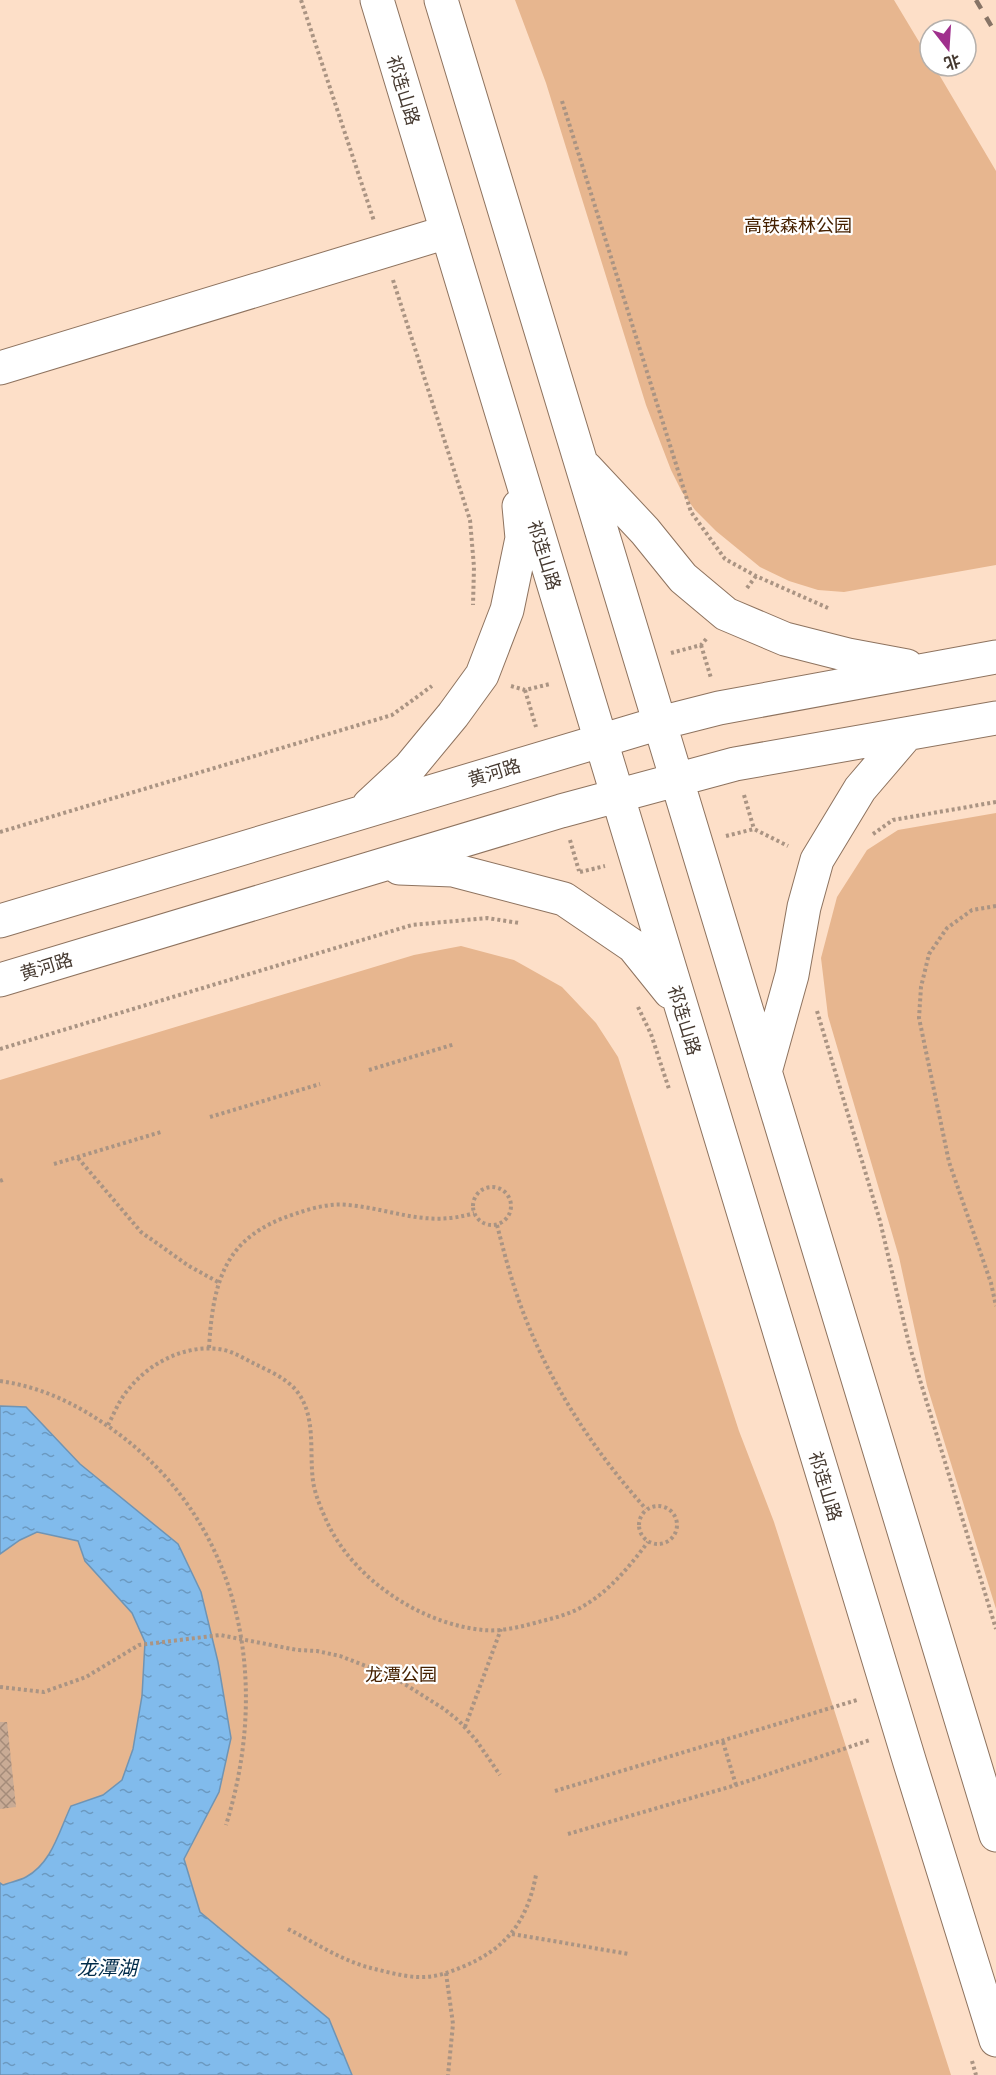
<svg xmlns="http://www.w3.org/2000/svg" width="996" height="2075" viewBox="0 0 996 2075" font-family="Manrope,'Noto Sans SC',sans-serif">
<defs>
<pattern id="water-ripples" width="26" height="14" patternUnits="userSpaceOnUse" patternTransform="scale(1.5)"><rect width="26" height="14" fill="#81bbec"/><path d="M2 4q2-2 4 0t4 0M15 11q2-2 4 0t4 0" fill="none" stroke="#6b99c0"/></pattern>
<pattern id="building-cross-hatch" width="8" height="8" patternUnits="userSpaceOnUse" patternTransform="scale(1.5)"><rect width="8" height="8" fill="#c9ab95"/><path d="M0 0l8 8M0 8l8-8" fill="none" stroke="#a58c7a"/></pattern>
</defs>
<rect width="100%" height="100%" fill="#fddfc8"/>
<!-- green -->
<path fill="#e7b68f" d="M515,0H894L930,60V66H934L996,171V565L844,592L818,590L789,581L760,567L716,531L695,510L682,492L671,470L646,405L546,83Z
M996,813V1609L927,1386L899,1257L828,1016L821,958L837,897L867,850L898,830Z
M461,946L514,960L562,987L596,1023L618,1057L739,1431L774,1522L951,2075H0V1080L414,955Z"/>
<!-- water -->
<path fill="url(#water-ripples)" stroke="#6f94b4" stroke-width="1.5" d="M0,1406L26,1407L80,1464L178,1544L201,1592L218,1662L231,1738L219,1792L184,1859L200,1912L329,2019L352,2075H0V1883L3,1885C10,1882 19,1881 26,1877C52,1863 59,1831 71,1806L103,1795L122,1780L133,1749L142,1696L145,1642L132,1613L85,1561L78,1541L37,1532L20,1540L0,1554Z"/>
<!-- building -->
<path fill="url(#building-cross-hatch)" d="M0,1722H7L16,1807L0,1809Z"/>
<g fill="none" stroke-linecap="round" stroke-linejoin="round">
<defs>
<path id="minor" d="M0,368L447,232"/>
<path id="major" d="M377,0L910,1763L996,2040
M441,0L996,1835
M586,468L645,531L683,578L726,614L785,639L848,655L907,666
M369,805L410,767L453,715L482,675L507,610L522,538L519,506
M399,868L453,870L564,899L633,946L670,992
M0,921L660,723L719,708L996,657
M0,980L561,811L735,764L996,718
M765,1072L792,975L804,907L817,860L860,789L907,734"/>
</defs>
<!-- minor casing -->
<use href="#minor" stroke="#8e735f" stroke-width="35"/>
<!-- major casing -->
<use href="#major" stroke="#8e735f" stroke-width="35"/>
<!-- path -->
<path stroke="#aa9483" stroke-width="4" stroke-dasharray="3 3" stroke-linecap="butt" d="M301,0L374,221
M562,101L691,512L725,559L756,576L828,608
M393,280L470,520L474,567L473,605
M747,588L756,576
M701,645L711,678
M671,653L701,645L707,638
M511,686L525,690L550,684
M525,690L536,727
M744,795L754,829
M0,832L392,715L432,686
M873,834L893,820L996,802
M726,836L754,829L788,846
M570,840L579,871
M580,872L605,866
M996,906L972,910L947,928L929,954L921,987L919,1018L949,1162L991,1283L996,1306
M638,1007L651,1034L669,1089
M817,1011L880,1221L909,1344L996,1629
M0,1049L412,925L487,918L519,923
M369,1070L455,1044
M210,1117L320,1084
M78,1158L141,1232L189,1266L218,1282
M54,1164L161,1132
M0,1181L5,1179
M473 1206a19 19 0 1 1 38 0a19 19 0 1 1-38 0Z
M497,1225C505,1256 513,1287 525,1317C553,1389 595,1452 646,1509
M209,1348C213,1280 225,1236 295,1214C312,1208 330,1203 348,1205C393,1209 427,1228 474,1213
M0,1381C43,1387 81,1406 116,1432C242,1524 271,1681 226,1825
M108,1425C114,1414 119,1400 128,1390C150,1361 192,1341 228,1351C237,1354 245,1359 253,1363C267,1370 284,1377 295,1389C317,1414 309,1451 313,1481C315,1495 322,1511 328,1524C355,1580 421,1624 483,1630C502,1632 524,1626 542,1621C555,1618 569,1614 580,1608C609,1592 629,1567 648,1542
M639 1525a19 19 0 1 1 38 0a19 19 0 1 1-38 0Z
M0,1687L44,1692L86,1677L139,1645L220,1635L297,1650L317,1651L340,1656L392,1676L444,1709L459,1721L476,1740L500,1775
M465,1727L501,1629
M723,1742L736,1785
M555,1791L857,1700
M568,1834L736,1785L870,1740
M288,1929C314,1942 339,1959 367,1967C383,1971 401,1976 417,1977C433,1978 448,1973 462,1967C506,1949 527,1922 536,1875
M512,1934L629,1954
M446,1973L453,2024L448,2075
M972,2061L976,2075"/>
<!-- minor -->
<use href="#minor" stroke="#fff" stroke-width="33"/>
<!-- major -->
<use href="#major" stroke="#fff" stroke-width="33"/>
<!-- rail -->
<path stroke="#877466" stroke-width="4.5" stroke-dasharray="10 10" stroke-linecap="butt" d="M976,0L996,34"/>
</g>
<g text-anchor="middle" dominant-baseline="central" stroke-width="4.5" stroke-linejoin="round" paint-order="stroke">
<!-- street labels -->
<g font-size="18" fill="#453930" stroke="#fff">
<text transform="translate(404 90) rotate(73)">祁连山路</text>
<text transform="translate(545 555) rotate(73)">祁连山路</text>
<text transform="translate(494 772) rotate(-17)">黄河路</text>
<text transform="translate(46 966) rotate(-17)">黄河路</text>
<text transform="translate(685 1020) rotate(73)">祁连山路</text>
<text transform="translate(826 1486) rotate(73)">祁连山路</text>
</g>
<!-- park labels -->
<g font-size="18" fill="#462100" stroke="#fff">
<text x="798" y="225">高铁森林公园</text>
<text x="401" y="1674">龙潭公园</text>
</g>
<!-- water labels -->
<g font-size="20" font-style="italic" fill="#002b4a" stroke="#fff">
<text x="107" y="1967">龙潭湖</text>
</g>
</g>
<!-- north arrow -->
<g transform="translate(948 48) rotate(163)"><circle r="28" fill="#ffffff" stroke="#b5b0ac" stroke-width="1.5"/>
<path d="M0-4.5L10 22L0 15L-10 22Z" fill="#a0308d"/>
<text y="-9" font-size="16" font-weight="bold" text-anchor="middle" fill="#453930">北</text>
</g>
</svg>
